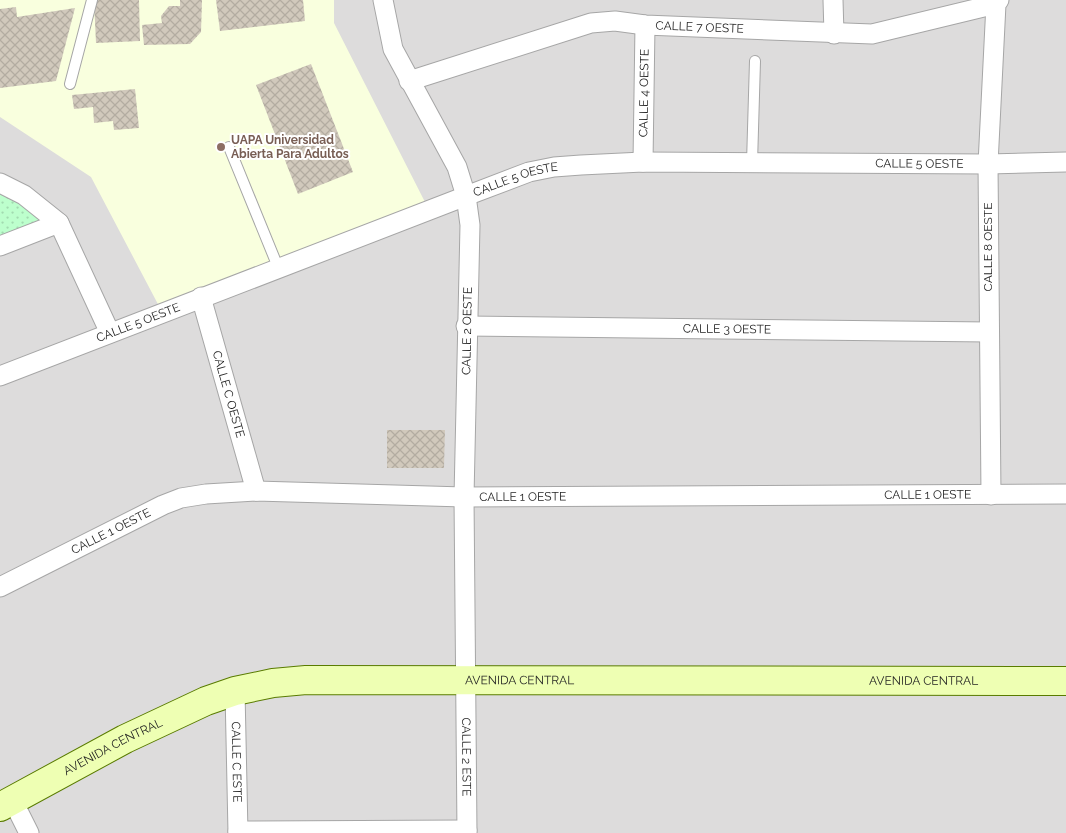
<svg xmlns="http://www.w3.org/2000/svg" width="1066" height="833" viewBox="0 0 1066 833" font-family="Raleway,sans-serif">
<defs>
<pattern id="park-dots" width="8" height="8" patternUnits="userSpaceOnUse" patternTransform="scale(1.25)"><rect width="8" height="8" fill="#bdffcd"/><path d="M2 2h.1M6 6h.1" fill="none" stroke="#a2dab0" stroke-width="1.8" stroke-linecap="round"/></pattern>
<pattern id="building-cross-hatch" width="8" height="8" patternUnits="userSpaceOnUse" patternTransform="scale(1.25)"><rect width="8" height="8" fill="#d1c9bc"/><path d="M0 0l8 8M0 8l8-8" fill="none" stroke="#b3aca1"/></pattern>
</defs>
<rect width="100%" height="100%" fill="#f1efe4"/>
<!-- residential -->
<path fill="#dddcdc" d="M0,0H1066V833H0Z"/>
<!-- education -->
<path fill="#f9ffde" d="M0,0H334V23L427,206L160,308L91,177L0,117Z"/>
<!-- park -->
<path fill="url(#park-dots)" d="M0,187L46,222L0,240Z"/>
<!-- building -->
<path fill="url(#building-cross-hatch)" d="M94,0H139L140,41L96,43Z
M180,0H202L201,32L190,44L144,45L142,25L162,23L161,16L169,6H180Z
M216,0H303L305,21L220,31Z
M16,7L17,17L75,8L56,81L0,88V9Z
M311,64L353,172L298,194L256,85Z
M135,89L139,128L114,130L113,121L94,123L93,107L74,109L72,95Z
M387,430H445L444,468H387Z"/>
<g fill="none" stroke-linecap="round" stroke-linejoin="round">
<defs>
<path id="service" d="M70,84L92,0
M229,147L278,267
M752,163L755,61"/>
<g id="minor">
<path id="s1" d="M383,0L393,49L457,167L466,196L470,225L464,497L467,833"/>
<path d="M833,0L834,34"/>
<path id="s2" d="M409,81L591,23L615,21L645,25L872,34L996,4"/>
<path id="s3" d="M643,162L645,25"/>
<path d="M0,183L24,195L59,223L110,333"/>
<path d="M0,246L59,223"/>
<path id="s4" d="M201,297L256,491"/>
<path id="s5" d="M466,326L989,332"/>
<path id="s6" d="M0,376L466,196L529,172L554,167L581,165L643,162L988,164L1066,162"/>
<path d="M991,495L988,164L996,4L999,0"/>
<path id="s7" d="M0,587L163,505L181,498L206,494L256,491L464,497L1066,494"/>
<path id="s8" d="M235,691L238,833"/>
<path d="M13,801L29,833"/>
<path d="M238,831L467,830"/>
</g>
<g id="secondary">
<path id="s9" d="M0,807L125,739L206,701L235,691L273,683L306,680L1066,681"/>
</g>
</defs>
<!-- service casing -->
<use href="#service" stroke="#a6a6a6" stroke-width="12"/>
<!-- minor casing -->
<use href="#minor" stroke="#a6a6a6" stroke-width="21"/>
<!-- secondary casing -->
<use href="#secondary" stroke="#597b00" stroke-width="30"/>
<!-- service -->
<use href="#service" stroke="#fff" stroke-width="10"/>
<!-- minor -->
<use href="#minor" stroke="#fff" stroke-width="19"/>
<!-- secondary -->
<use href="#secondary" stroke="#eeffb3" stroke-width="28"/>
</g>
<!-- markers -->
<circle fill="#8d6e63" stroke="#fff" stroke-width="2" cx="221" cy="147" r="5"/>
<g text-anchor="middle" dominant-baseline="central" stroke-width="4" stroke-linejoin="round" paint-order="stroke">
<!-- street labels -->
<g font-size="12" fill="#1f1f1f" stroke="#fff">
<text stroke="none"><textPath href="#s2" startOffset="300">CALLE 7 OESTE</textPath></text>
<text stroke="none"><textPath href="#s3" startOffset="69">CALLE 4 OESTE</textPath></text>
<text stroke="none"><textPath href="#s6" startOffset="958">CALLE 5 OESTE</textPath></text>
<text stroke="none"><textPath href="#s6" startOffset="552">CALLE 5 OESTE</textPath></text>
<text transform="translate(988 247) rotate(-90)">CALLE 8 OESTE</text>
<text stroke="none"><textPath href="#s6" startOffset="148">CALLE 5 OESTE</textPath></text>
<text stroke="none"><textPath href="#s5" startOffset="261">CALLE 3 OESTE</textPath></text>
<text transform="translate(467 331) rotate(-89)">CALLE 2 OESTE</text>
<text stroke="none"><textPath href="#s4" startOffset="101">CALLE C OESTE</textPath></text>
<text stroke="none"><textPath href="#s7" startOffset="949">CALLE 1 OESTE</textPath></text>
<text stroke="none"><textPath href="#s7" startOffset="544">CALLE 1 OESTE</textPath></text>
<text stroke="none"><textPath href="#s7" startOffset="124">CALLE 1 OESTE</textPath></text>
<text stroke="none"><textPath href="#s9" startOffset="548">AVENIDA CENTRAL</textPath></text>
<text stroke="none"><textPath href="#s9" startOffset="952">AVENIDA CENTRAL</textPath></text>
<text stroke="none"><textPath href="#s9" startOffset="128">AVENIDA CENTRAL</textPath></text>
<text stroke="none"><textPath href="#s1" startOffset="776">CALLE 2 ESTE</textPath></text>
<text stroke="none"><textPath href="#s8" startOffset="71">CALLE C ESTE</textPath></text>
</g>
<!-- education labels -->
<g font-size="12" font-weight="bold" fill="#785e54" stroke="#fff" text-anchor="start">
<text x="231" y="140">UAPA Universidad<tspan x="231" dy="14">Abierta Para Adultos</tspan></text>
</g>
</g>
</svg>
